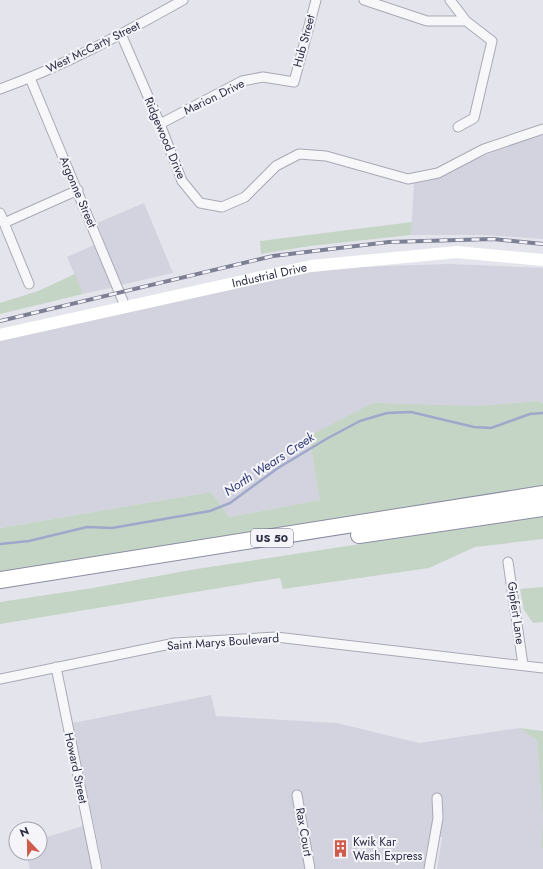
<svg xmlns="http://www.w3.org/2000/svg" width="543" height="869" viewBox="0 0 543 869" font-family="Jost,sans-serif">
<rect width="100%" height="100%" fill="#e4e4ec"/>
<!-- built -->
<path fill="#d2d3de" d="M543,134V239L487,235H411L414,183L435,177L493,152Z
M144,203L173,273L121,285L97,223Z
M96,244L114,287L83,294L67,257Z
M449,264L543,268V403L538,401L477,406L309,436L320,500L229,517L211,492L0,528V340L326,268Z
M211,695L216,716L337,723L419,743L519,728L537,741L543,820L541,847L543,848V869H437L442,837L430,836L425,869H103L73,723Z
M83,826L93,869H30L26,853H40V839Z"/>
<!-- green -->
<path fill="#c5d5c5" d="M412,222L411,235L310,246L261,254L260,241Z
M75,274L83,294L0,314V303L38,291Z
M539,401L543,403V487L0,572V528L211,492L229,517L320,500L309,436L373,403L477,406Z
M543,516V539L475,547L429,568L283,589L280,578L0,624V602L93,588L190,570Z
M543,587V622L533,623L524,610L520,589Z
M519,728L543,731V848L541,847L543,820L537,741Z"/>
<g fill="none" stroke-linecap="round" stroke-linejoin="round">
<!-- stream -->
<path stroke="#9fa8cb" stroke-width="2.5" d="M0,544L29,541L87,527L112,528L210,511L230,503L278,468L328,438L360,421L387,413L411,412L474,427L491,428L530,414L543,413"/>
<defs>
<path id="minor" d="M364,0L427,21H466
M450,0L466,21L492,41L474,118L458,127
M121,34L160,124L182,181L200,203L222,207L245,197L276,166L299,154L326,156L408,179L438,173L484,149L543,129
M30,78L125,306
M0,89C64,66 124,33 183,0
M160,124L242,81L263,77L294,82L316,0
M0,213L29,284
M4,223L78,190
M508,562L523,665
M56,667L97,869
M0,679L175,643L276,637L543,668
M297,795L310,869
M429,869L438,818L437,798"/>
<path id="motorway" d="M359,535L543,508
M0,580L543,494"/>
</defs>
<!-- minor casing -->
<use href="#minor" stroke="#a9a9b6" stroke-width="11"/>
<!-- motorway casing -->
<use href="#motorway" stroke="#8b8da2" stroke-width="18"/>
<!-- minor -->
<use href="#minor" stroke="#f7f7fa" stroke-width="9"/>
<!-- secondary -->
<path stroke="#fff" stroke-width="12" id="s1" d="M0,335L311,266L457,252L543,260"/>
<!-- motorway -->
<use href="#motorway" stroke="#fff" stroke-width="16"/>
<defs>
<path id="rail" d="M0,321L273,256L389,242L493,239L543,244"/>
</defs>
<!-- rail casing -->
<use href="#rail" stroke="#7d7f95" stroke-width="4"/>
<!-- rail -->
<use href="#rail" stroke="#f4f4f9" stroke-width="2.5" stroke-dasharray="8" stroke-linecap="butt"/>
</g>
<!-- icons -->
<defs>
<symbol id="building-bare" viewBox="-9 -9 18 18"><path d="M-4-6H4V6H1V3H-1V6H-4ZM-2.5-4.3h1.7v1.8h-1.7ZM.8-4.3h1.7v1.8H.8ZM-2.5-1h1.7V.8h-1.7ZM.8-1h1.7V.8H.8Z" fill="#cf5c4a" stroke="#f4f4f9" stroke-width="2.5" paint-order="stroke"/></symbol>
</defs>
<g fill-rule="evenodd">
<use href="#building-bare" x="328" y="836" width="25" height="25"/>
</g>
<g text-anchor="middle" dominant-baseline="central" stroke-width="4" stroke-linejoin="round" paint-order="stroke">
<!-- shield labels -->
<rect fill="#f4f4f9" stroke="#67697a" stroke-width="1" x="251" y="529" width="42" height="18" rx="3"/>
<g font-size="11" font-weight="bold" fill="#2b2d44">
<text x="272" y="538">US 50</text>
</g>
<!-- street labels -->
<g font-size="12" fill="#2b2d44" stroke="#f4f4f9">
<text transform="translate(304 41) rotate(-75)">Hub Street</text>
<text transform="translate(93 47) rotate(-26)">West McCarty Street</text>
<text transform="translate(214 97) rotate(-26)">Marion Drive</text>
<text transform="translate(165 138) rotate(67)">Ridgewood Drive</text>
<text transform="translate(78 192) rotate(67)">Argonne Street</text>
<text stroke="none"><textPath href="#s1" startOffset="276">Industrial Drive</textPath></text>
<text transform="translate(516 613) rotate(82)">Gipfert Lane</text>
<text transform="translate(223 642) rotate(-4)">Saint Marys Boulevard</text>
<text transform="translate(76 768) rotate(78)">Howard Street</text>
<text transform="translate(304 832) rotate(80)">Rax Court</text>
</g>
<!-- poi labels -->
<g font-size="12" fill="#2b2d44" stroke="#f4f4f9" text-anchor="start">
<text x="353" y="842">Kwik Kar<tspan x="353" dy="14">Wash Express</tspan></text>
</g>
<!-- water labels -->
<g font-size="13" font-style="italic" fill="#353f79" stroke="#f4f4f9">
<text transform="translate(269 464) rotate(-33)">North Wears Creek</text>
</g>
</g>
<!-- north arrow -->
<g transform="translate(28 841) rotate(338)"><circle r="19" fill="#f4f4f9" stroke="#a4a4b1"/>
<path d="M0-3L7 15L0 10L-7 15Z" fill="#cf5c4a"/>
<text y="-6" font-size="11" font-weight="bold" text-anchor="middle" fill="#2b2d44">N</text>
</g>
</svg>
